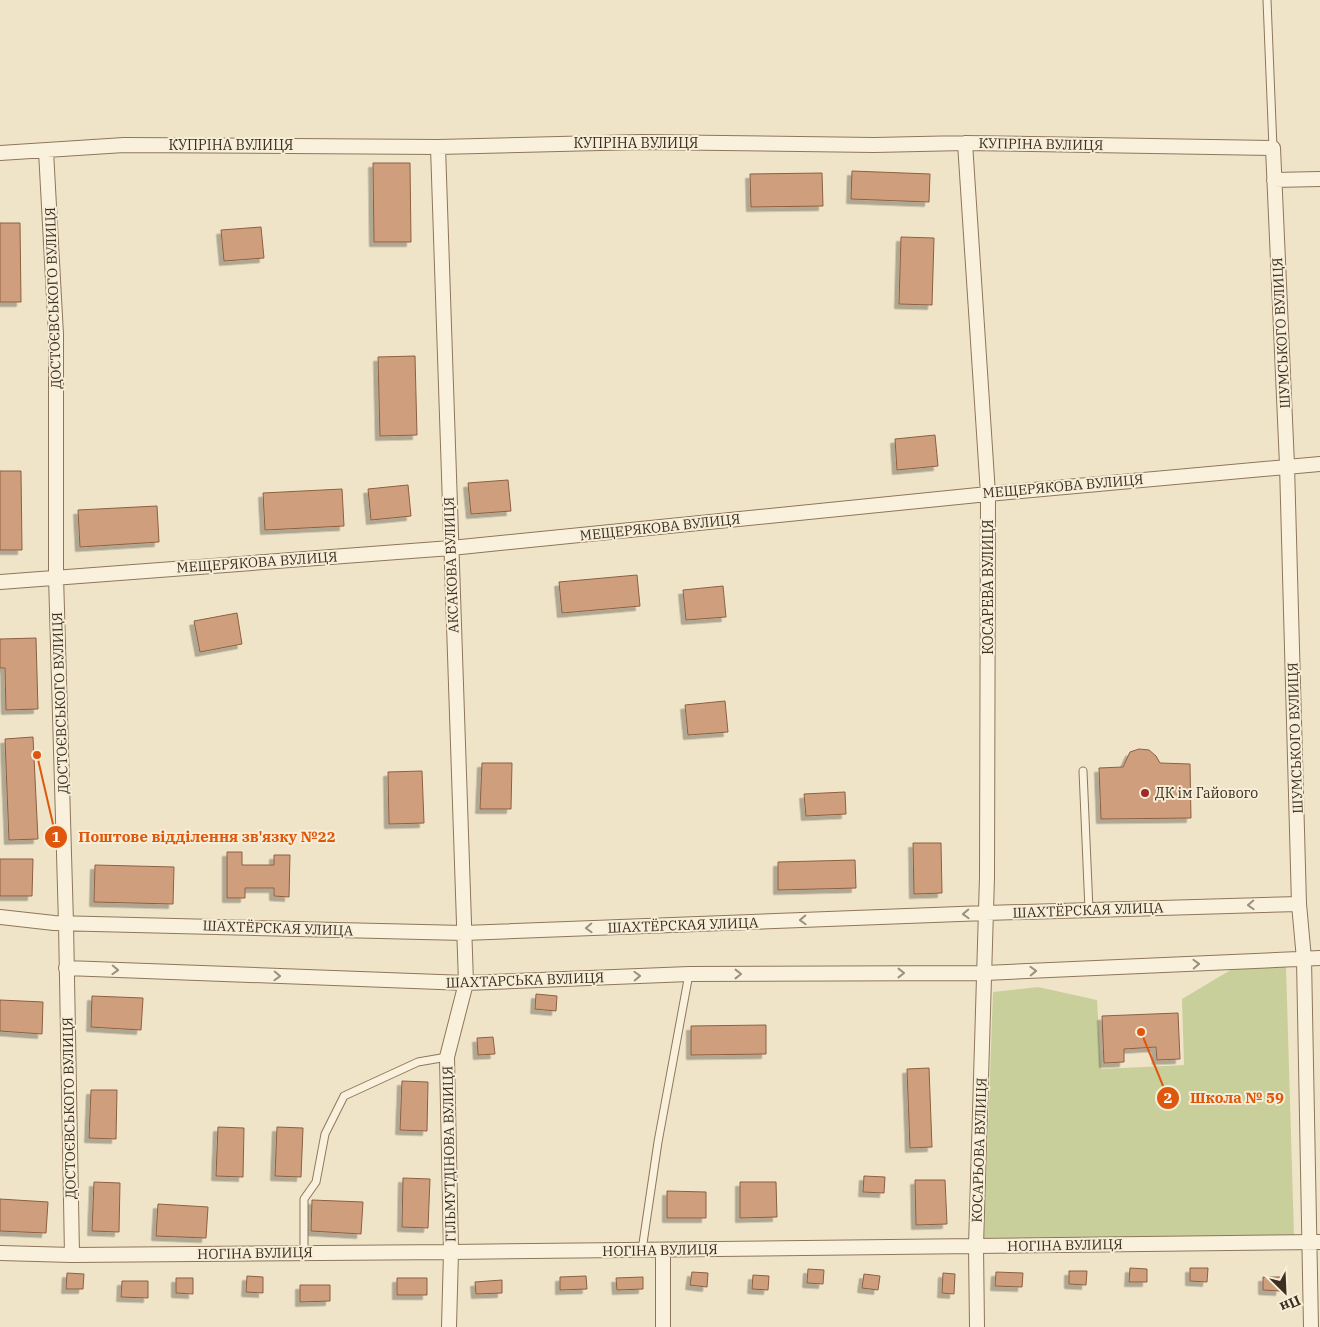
<svg xmlns="http://www.w3.org/2000/svg" width="1320" height="1327" viewBox="0 0 1320 1327" font-family="'IBM Plex Serif',serif">
<defs>
<filter id="shadow"><feDropShadow dx="-4.5" dy="4.5" stdDeviation="0" flood-color="#0004"/></filter>
</defs>
<rect width="100%" height="100%" fill="#f0e4c8"/>
<!-- green -->
<path fill="#c9cf9b" d="M1239,965L1286,966L1294,1236L984,1238L993,992L1038,987L1097,1000L1101,1069L1184,1065L1182,999Z"/>
<!-- building -->
<path fill="#cf9f7d" stroke="#8d5f41" filter="url(#shadow)" d="M373,163H410L411,242H374Z
M852,171L930,174L929,202L851,199Z
M822,173L823,206L751,207L750,174Z
M0,223H20L21,302H0Z
M261,227L264,258L224,261L221,230Z
M901,237L934,238L932,305L899,304Z
M415,356L417,435L380,436L378,357Z
M935,435L938,466L897,470L895,439Z
M0,471H21L22,550H0Z
M508,480L511,511L471,514L468,483Z
M408,485L411,516L371,520L368,489Z
M342,489L344,526L265,530L263,493Z
M157,506L159,542L80,547L78,510Z
M637,575L640,606L562,613L559,582Z
M723,586L726,617L686,620L683,590Z
M237,613L242,644L200,652L194,621Z
M36,638L38,709L6,710L5,668H0V639Z
M725,701L728,732L688,735L685,705Z
M33,737L38,839L9,840L5,739Z
M1139,749L1149,750L1156,756L1160,763L1190,764L1191,818L1101,819L1099,768L1123,767L1130,752Z
M482,763H512L511,809H480Z
M422,771L424,823L389,824L388,772Z
M845,792L846,814L806,816L804,794Z
M913,843H941L942,893L914,894Z
M227,852H242V865H274V855H290L289,897L274,896V888H245V898H227Z
M0,859H33L32,896H0Z
M855,860L856,888L778,890V862Z
M95,865L174,867L173,904L94,902Z
M536,994L557,996L556,1011L535,1009Z
M92,996L143,998L141,1030L91,1027Z
M0,1000L43,1002L42,1034L0,1031Z
M1178,1013L1180,1059L1157,1060L1156,1047L1124,1049V1062L1104,1063L1102,1016Z
M766,1025V1054L691,1055V1026Z
M493,1037L495,1054L478,1055L477,1038Z
M929,1068L932,1147L910,1148L907,1069Z
M402,1081L428,1082L427,1131L400,1130Z
M91,1090H117L116,1139L89,1138Z
M218,1127L244,1128L243,1177L216,1176Z
M277,1127L303,1128L301,1177L275,1176Z
M864,1176L885,1177L884,1193L863,1192Z
M403,1178L430,1179L428,1228L402,1227Z
M915,1180H945L947,1224L916,1225Z
M94,1182L120,1183L119,1232L92,1231Z
M740,1182H776L777,1217L740,1218Z
M667,1191L706,1192V1218H667Z
M0,1199L48,1202L46,1233L0,1231Z
M312,1200L363,1202L361,1234L311,1231Z
M158,1204L208,1207L206,1238L156,1236Z
M1130,1268L1147,1269V1282H1129Z
M1190,1268H1208L1207,1282L1190,1281Z
M808,1269L824,1270L823,1284L807,1283Z
M1069,1271H1087L1086,1285L1069,1284Z
M692,1272L708,1273L707,1287L690,1285Z
M996,1272L1023,1273L1022,1287L995,1286Z
M67,1273L84,1274L83,1289H66Z
M943,1273L955,1274L954,1294L942,1293Z
M864,1274L880,1276L878,1290L862,1288Z
M753,1275L769,1276L768,1290L752,1289Z
M247,1276L263,1277V1293L246,1292Z
M586,1276L587,1289L560,1290V1277Z
M643,1277V1289L617,1290L616,1278Z
M1263,1277H1281L1280,1291L1263,1290Z
M176,1278H193V1294L176,1293Z
M397,1278H427V1295H397Z
M502,1280V1293L476,1294L475,1282Z
M122,1281H148V1298L121,1297Z
M300,1285H330V1301L300,1302Z"/>
<g fill="none" stroke-linecap="round" stroke-linejoin="round">
<defs>
<path id="service" d="M1267,0L1273,148
M1083,771L1089,910
M642,1250L658,1142L689,974
M304,1252V1199L316,1182L325,1134L344,1096L418,1062L447,1057"/>
<path id="minor" d="M965,143L988,494L987,877L976,1246L977,1327
M438,147L466,983L447,1057L451,1252L449,1327
M46,151L56,335V576L66,923L72,1255
M0,153L124,145L438,147L641,142L874,145L965,143L1273,148L1287,465L1299,904L1304,959L1311,1327
M1274,180L1320,179
M0,582L451,548L988,494L1320,464
M0,917L54,923L464,933L986,913L1299,904
M66,968L466,983L689,974L985,973L1320,958
M663,1250V1327
M0,1253L72,1255L451,1252L1320,1242"/>
</defs>
<!-- service casing -->
<use href="#service" stroke="#8d765c" stroke-width="9"/>
<!-- minor casing -->
<use href="#minor" stroke="#8d765c" stroke-width="16"/>
<!-- service -->
<use href="#service" stroke="#faf1dc" stroke-width="7"/>
<!-- minor -->
<use href="#minor" stroke="#faf1dc" stroke-width="14"/>
</g>
<!-- one-way arrows -->
<defs><path id="oneway-chevron" d="M-2-3.5L2.5 0L-2 3.5" fill="none" stroke-width="1.6" stroke-linecap="round" stroke-linejoin="round" transform="scale(1.25)"/></defs>
<g stroke="#9c907e">
<use href="#oneway-chevron" transform="translate(1251 905) rotate(178)"/>
<use href="#oneway-chevron" transform="translate(966 914) rotate(178)"/>
<use href="#oneway-chevron" transform="translate(803 920) rotate(178)"/>
<use href="#oneway-chevron" transform="translate(589 928) rotate(178)"/>
<use href="#oneway-chevron" transform="translate(1196 964) rotate(-2)"/>
<use href="#oneway-chevron" transform="translate(115 970) rotate(2)"/>
<use href="#oneway-chevron" transform="translate(1033 971) rotate(-2)"/>
<use href="#oneway-chevron" transform="translate(901 973)"/>
<use href="#oneway-chevron" transform="translate(738 974)"/>
<use href="#oneway-chevron" transform="translate(277 976) rotate(2)"/>
<use href="#oneway-chevron" transform="translate(637 976) rotate(-2)"/>
</g>
<!-- markers -->
<circle fill="#9e2a2b" stroke="#f7eed8" stroke-width="2" cx="1145" cy="793" r="5"/>
<g text-anchor="middle" dominant-baseline="central" stroke-width="4" stroke-linejoin="round" paint-order="stroke">
<!-- street labels -->
<g font-size="14" fill="#3d2e20" stroke="#f7eed8">
<text x="636" y="143">КУПРІНА ВУЛИЦЯ</text>
<text transform="translate(1041 144) rotate(1)">КУПРІНА ВУЛИЦЯ</text>
<text x="231" y="145">КУПРІНА ВУЛИЦЯ</text>
<text transform="translate(53 298) rotate(-92)">ДОСТОЄВСЬКОГО ВУЛИЦЯ</text>
<text transform="translate(1281 333) rotate(-93)">ШУМСЬКОГО ВУЛИЦЯ</text>
<text transform="translate(1063 486) rotate(-5)">МЕЩЕРЯКОВА ВУЛИЦЯ</text>
<text transform="translate(660 527) rotate(-6)">МЕЩЕРЯКОВА ВУЛИЦЯ</text>
<text transform="translate(257 562) rotate(-4)">МЕЩЕРЯКОВА ВУЛИЦЯ</text>
<text transform="translate(451 565) rotate(-92)">АКСАКОВА ВУЛИЦЯ</text>
<text transform="translate(988 587) rotate(-90)">КОСАРЕВА ВУЛИЦЯ</text>
<text transform="translate(60 703) rotate(-92)">ДОСТОЄВСЬКОГО ВУЛИЦЯ</text>
<text transform="translate(1295 738) rotate(-92)">ШУМСЬКОГО ВУЛИЦЯ</text>
<text transform="translate(1088 910) rotate(-2)">ШАХТЁРСКАЯ УЛИЦА</text>
<text transform="translate(683 925) rotate(-2)">ШАХТЁРСКАЯ УЛИЦА</text>
<text transform="translate(278 928) rotate(2)">ШАХТЁРСКАЯ УЛИЦА</text>
<text transform="translate(525 980) rotate(-2)">ШАХТАРСЬКА ВУЛИЦЯ</text>
<text transform="translate(69 1108) rotate(-91)">ДОСТОЄВСЬКОГО ВУЛИЦЯ</text>
<text transform="translate(979 1150) rotate(-88)">КОСАРЬОВА ВУЛИЦЯ</text>
<text transform="translate(449 1154) rotate(-91)">ГІЛЬМУТДІНОВА ВУЛИЦЯ</text>
<text transform="translate(1065 1245) rotate(-1)">НОГІНА ВУЛИЦЯ</text>
<text transform="translate(660 1250) rotate(-1)">НОГІНА ВУЛИЦЯ</text>
<text transform="translate(255 1253) rotate(-1)">НОГІНА ВУЛИЦЯ</text>
</g>
<!-- poi labels -->
<g font-size="14" fill="#3d2e20" stroke="#f7eed8" text-anchor="start">
<text x="1155" y="793">ДК ім Гайового</text>
</g>
</g>
<!-- callouts -->
<path fill="none" stroke="#df570d" stroke-width="2" d="M37 755L56 837M1141 1032L1168 1098"/>
<g fill="#df570d" stroke="#f7eed8" stroke-width="2">
<circle cx="37" cy="755" r="5"/>
<circle cx="1141" cy="1032" r="5"/>
<circle cx="56" cy="837" r="12"/>
<circle cx="1168" cy="1098" r="12"/>
</g>
<g font-size="15" text-anchor="middle" font-weight="bold" fill="#fff">
<text x="56" y="842">1</text>
<text x="1168" y="1103">2</text>
</g>
<g font-size="15" text-anchor="middle" font-weight="bold" fill="#df570d" stroke="#f7eed8" stroke-width="4" stroke-linejoin="round" paint-order="stroke">
<text x="207" y="842">Поштове відділення зв'язку №22</text>
<text x="1237" y="1103">Школа № 59</text>
</g>
<!-- north arrow -->
<g transform="translate(1285 1292) rotate(156)" stroke="#f7eed8" stroke-width="4" paint-order="stroke">
<path d="M0-4L9 19L0 12L-9 19Z" fill="#3d2e20"/>
<text y="-8" font-size="14" font-weight="bold" text-anchor="middle" fill="#3d2e20">Пн</text>
</g>
</svg>
